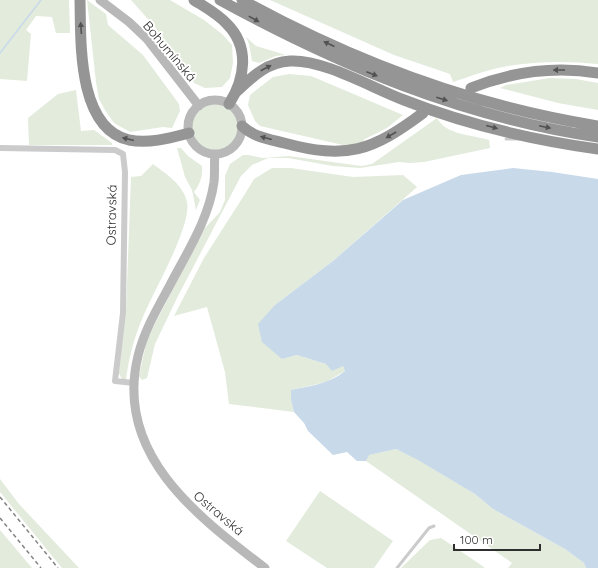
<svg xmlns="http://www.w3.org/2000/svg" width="598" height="568" viewBox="0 0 598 568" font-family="Quicksand,sans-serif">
<rect width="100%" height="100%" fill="#fff"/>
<!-- green -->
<path fill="#e2ebdc" d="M0,0H69L70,33H56L52,17L36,16L26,30L31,34L27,81L0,79Z
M87,0L106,14L108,25L143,55L179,104L180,111L172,128L163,127L130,132L114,123L105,110L99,99L96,82Z
M131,0H170L204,20L222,34L232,45L233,63L230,78L222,87L205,88L194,83L155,27Z
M270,0H598V64C566,61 535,61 503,67C486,70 469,77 453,82L450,74L394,55Z
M246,37L256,46L286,55L276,56L259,63L252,61L249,44Z
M289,74L311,76L403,115L387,128L365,139L357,147L343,149V145L260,126L255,121L248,105L250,95L273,77Z
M550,78L576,79L598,83V110L558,103L500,88L506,85Z
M76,90L81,131L94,130L112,143V145H29L28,118L58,94Z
M192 127a23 23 0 1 1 46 0a23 23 0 1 1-46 0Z
M437,118C446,135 472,135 489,140L490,148L424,162L410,163L399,162L360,168L333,166L288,158H268L252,165L241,176L178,296L155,344L147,378L142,380L139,376L147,339L205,228L220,212L225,200V176L230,164L243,155H248L263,158L289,156L361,166L372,164Z
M177,148H181L188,156L202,166C203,176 200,184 194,192L200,200L196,210L192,190L185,177Z
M153,164C166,174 183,184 187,202C192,226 153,292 143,317C134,337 129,358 126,379H122L118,372L126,312L131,177L141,176Z
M272,168H291L353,177L403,175L417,187L333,261L275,305L282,359L297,355L326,364L343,366L345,371L326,382L291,390V400L294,412L229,404L225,372L207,307L174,316L204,258L243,197L254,179Z
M396,449L419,460L475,494L493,509L565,549L584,563L586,568H508L512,563L366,461L368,455Z
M0,479L19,504L79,568H62L0,492Z
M320,491L393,541L374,568H327L286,541Z
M0,530L32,568H0Z
M441,538L484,567V568H401L430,540Z"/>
<!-- water -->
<path fill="#c8d9ea" d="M513,168L552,172L598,179V568H586L584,563L565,549L493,509L475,494L418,460L396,449L369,455L366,461H357L347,452L333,455L308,431L304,423L294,412L291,400V390C309,386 329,384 345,371L343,366L332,371L326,364L297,355L282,359L262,342L258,324L275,305L333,261L403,200L461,175Z"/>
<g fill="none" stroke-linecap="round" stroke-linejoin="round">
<!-- stream -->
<path stroke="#c8d9ea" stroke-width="1.5" d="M0,53L41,0"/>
<!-- service -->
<path stroke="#cbcbcb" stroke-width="3" d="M506,139H519
M397,568L429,528L434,526"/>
<!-- minor -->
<path stroke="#cbcbcb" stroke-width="6" d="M0,148L115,150L123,154L125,172L123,313L115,381L134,383"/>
<!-- secondary -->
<path stroke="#b8b8b8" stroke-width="9" d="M100,0L129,22L147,39L199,106
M188 127a27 27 0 1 1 54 0a27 27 0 1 1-54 0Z
M215,154C214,163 215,173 214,182C209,219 186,254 169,287C157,309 144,331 138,356C114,454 197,516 265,568"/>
<!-- motorway -->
<path stroke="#959595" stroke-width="11" d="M80,0C81,41 77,128 129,140C149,144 170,138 189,133
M194,0C205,7 218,14 227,24C250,47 245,79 229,104
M220,0C339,65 462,117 598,137
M242,0C353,61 472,106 598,126
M471,88C511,72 555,66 598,73
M236,92C252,77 267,62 290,61C323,59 372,88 404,100C465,124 533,140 598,149
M242,126C254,137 268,139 284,143C347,160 372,151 423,113"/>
<!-- rail -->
<path stroke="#838383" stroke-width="1.5" stroke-dasharray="4 3" stroke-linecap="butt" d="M0,497L58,568
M0,518L41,568"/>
</g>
<!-- one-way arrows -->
<defs><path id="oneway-solid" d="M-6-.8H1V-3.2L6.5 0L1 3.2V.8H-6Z"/></defs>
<g fill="#525252">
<use href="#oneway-solid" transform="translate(254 19) rotate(29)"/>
<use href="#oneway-solid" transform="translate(81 28) rotate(-94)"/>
<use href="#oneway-solid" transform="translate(329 44) rotate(-155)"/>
<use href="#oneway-solid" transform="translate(266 68) rotate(-28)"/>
<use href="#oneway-solid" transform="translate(559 70) rotate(180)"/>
<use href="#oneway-solid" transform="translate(372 74) rotate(21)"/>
<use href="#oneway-solid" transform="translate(442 99) rotate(18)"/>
<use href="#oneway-solid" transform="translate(492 127) rotate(15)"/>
<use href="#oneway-solid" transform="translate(545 127) rotate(12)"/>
<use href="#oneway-solid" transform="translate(391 135) rotate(150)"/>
<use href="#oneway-solid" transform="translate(266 138) rotate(-165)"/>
<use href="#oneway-solid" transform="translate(128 139) rotate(-166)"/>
</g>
<g text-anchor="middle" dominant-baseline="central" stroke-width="4" stroke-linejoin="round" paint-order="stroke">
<!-- street labels -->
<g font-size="13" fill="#2e2e2e" stroke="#fff">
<text transform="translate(170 51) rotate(50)">Bohumínská</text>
<text transform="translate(111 215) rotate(-89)">Ostravská</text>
<text transform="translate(219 513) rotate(40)">Ostravská</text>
</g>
</g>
<!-- scale -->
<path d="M454 544v6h86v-6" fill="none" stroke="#2e2e2e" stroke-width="2"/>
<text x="460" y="544" font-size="12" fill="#2e2e2e" stroke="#ffffff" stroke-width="3" paint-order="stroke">100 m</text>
</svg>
